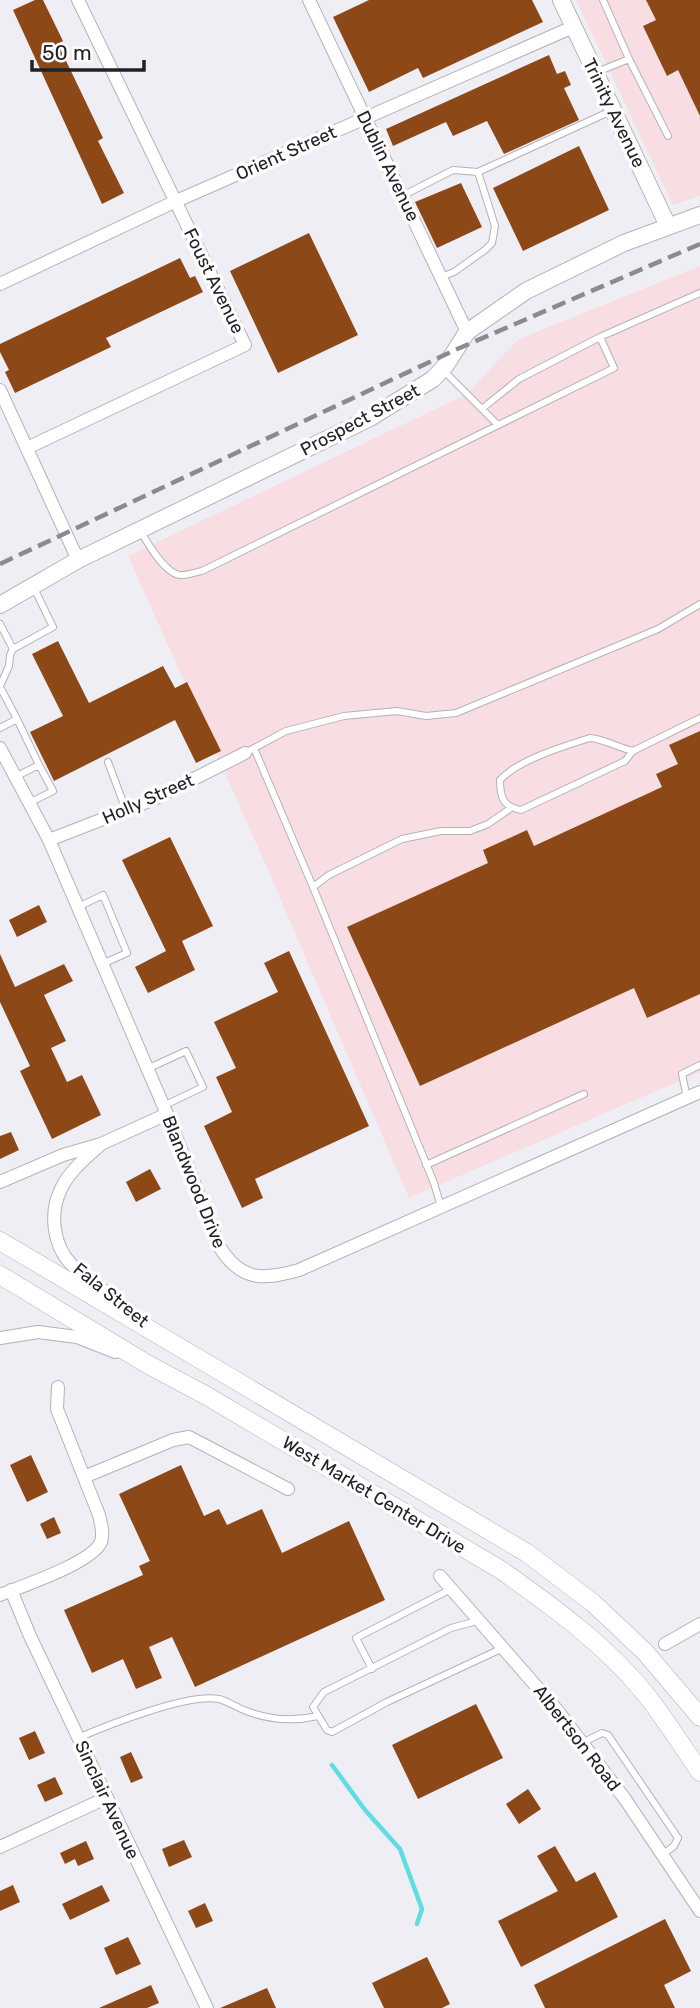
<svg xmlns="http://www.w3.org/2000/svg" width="700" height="2008" viewBox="0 0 700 2008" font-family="Rubik,sans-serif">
<rect width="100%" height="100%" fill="#efeef5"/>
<!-- industrial -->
<path fill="#f8dee3" d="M576,0H700V196L673,205Z
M700,266V1072L409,1198L258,847L128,556L465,395L519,339Z"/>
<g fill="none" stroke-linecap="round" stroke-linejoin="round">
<!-- stream -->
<path stroke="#60dce3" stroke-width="4.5" d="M332,1765L365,1810L400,1849L422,1909L417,1924"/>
</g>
<!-- building -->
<path fill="#8d4818" d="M35,0H43L63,41L58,44L103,138L98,141L124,193L102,204L13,10Z
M369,0H532L543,22L423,78L418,68L369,92L333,17Z
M646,0H700V116L678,70L667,76L643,26L656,20Z
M549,55L557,74L565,71L571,85L564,88L579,120L504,154L487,121L453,136L446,122L393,146L386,129Z
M579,146L609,210L523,251L493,188Z
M461,183L482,227L437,248L415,202Z
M309,233L358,335L278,373L230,271Z
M180,258L190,278L195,276L203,292L106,338L111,347L15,393L5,372L9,370L0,352V344Z
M58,641L89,703L163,666L175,688L187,682L221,751L196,763L175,720L54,781L30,732L63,716L32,654Z
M700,731V994L647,1018L634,988L420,1086L347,927L488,863L483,850L527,830L534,846L662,787L656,774L678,764L669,745Z
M170,837L213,926L182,941L195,970L148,993L135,967L166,951L122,860Z
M39,905L47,922L17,937L9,920Z
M289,951L369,1126L255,1179L263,1198L242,1208L204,1126L232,1112L216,1077L236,1068L214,1022L278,992L264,963Z
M0,954L15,987L64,964L73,981L44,995L66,1041L51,1048L67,1082L82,1075L101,1115L52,1139L20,1071L30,1066L0,1002Z
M11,1132L19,1150L0,1159V1136Z
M150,1169L161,1189L136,1202L126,1182Z
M31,1455L48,1492L27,1502L10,1465Z
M181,1465L204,1516L219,1509L227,1525L262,1509L282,1553L349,1521L385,1600L195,1687L172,1637L149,1647L162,1678L136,1689L123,1659L92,1673L64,1610L143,1575L139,1566L150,1561L119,1494Z
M54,1517L61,1533L47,1539L40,1524Z
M476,1704L503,1758L418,1799L392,1745Z
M35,1731L45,1753L29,1760L19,1738Z
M131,1752L143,1778L131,1783L120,1757Z
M55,1777L63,1794L45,1802L37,1785Z
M528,1789L541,1809L519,1824L506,1804Z
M184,1840L192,1857L169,1867L162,1849Z
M86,1841L94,1859L78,1866L75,1859L65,1864L60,1853Z
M555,1846L576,1882L595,1872L618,1917L521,1967L498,1921L558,1891L537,1856Z
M13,1885L20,1902L0,1911V1891Z
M102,1885L110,1901L70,1920L62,1904Z
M205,1903L213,1921L196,1928L188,1911Z
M665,1919L691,1971L664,1985L675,2008H545L534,1985Z
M128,1937L141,1964L116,1975L104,1948Z
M427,1957L450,2004L442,2008H384L372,1983Z
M151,1985L159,2003L147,2008H99Z
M267,1988L276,2008H220Z"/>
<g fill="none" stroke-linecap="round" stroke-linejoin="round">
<defs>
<path id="service" d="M603,0L629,59L668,136
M597,72L629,59
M402,196L453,170L478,172L611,111
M441,277L454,272L485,250L492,243L495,226L478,172
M444,371L498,425
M483,408L519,379L600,337L700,293
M141,532C148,544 164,572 179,575C186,576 195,572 202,571L614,368L600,337
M0,624L13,649
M0,686L9,666L10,655L13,649L53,627L34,588
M0,687L17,719L0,728
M254,748L313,887
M633,751C618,748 605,739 590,738C564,746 518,760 500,780C500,797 503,807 521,810L625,761L633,751L700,718
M245,753L286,731L344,716L397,711L426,716L456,713L658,629L700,604
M108,762L126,810
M15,777L39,765L17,719
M29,803L53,791L39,765
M78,907L103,895L127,953L102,964
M147,1069L186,1051L203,1087L163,1106
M687,1098L682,1074L700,1065
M426,1165L584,1094
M441,1207L434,1183L313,887L329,875L402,839L441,831H470L488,824L511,808
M477,1621L451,1628L324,1692L313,1707L327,1730L332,1732L387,1702L503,1648
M372,1669L356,1638L451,1589
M78,1738C108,1725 188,1693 219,1699C227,1701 236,1707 244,1710C268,1720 292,1722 318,1716
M582,1743L602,1733L608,1735L678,1838L674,1846L662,1855"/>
<path id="minor" d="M309,0L467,332
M0,284L174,202L573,27
M0,390L78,560
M27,448L245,345L78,0
M0,748L49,840L167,1114L219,1246C241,1282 263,1280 299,1270L700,1092
M49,840L152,800L245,753
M101,1144C87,1157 69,1171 61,1189C49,1213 53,1246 72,1265C89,1281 109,1294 128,1309
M0,1182L63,1155L101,1144L167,1114
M0,1338L38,1332L77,1337L115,1352
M84,1477L173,1440L189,1437L288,1489
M440,1576L557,1710L625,1799L700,1911
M11,1590L30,1636L207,2008
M0,1595C22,1586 92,1563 101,1542C104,1533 101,1524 99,1515L57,1409L58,1387
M665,1644L700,1624
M0,1847L106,1798"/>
<path id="tertiary" d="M561,0L668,226
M0,605L78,560L370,418L433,379L446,365L467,332L526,291L624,243L700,215"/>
<path id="secondary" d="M0,1241L527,1553L593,1603L645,1652L700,1717
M0,1275L147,1364L207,1396L501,1570C555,1608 611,1649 651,1701C668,1724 684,1748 700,1772"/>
</defs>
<!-- service casing -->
<use href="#service" stroke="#b3b2b8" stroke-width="8"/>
<!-- minor casing -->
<use href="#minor" stroke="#b3b2b8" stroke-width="14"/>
<!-- tertiary casing -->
<use href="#tertiary" stroke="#b3b2b8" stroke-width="18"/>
<!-- secondary casing -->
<use href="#secondary" stroke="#b3b2b8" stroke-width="19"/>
<!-- service -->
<use href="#service" stroke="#fff" stroke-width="6"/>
<!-- minor -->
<use href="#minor" stroke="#fff" stroke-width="12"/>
<!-- tertiary -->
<use href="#tertiary" stroke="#fff" stroke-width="16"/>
<!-- secondary -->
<use href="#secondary" stroke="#fff" stroke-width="18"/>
<!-- rail -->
<path stroke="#8b8a8f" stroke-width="4.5" stroke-dasharray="14 7" stroke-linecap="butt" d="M0,564L455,350L700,244"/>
</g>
<g text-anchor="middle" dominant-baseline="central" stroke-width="7" stroke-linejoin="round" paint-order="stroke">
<!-- street labels -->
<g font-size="18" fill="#222124" stroke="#fdfdfe">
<text transform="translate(614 113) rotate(64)">Trinity Avenue</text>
<text transform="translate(286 153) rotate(-24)">Orient Street</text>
<text transform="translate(388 166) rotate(64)">Dublin Avenue</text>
<text transform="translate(214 281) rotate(64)">Foust Avenue</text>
<text transform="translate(360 420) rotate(-28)">Prospect Street</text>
<text transform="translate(148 799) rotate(-24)">Holly Street</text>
<text transform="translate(194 1182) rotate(68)">Blandwood Drive</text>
<text transform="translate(111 1295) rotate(39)">Fala Street</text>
<text transform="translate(374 1495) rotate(31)">West Market Center Drive</text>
<text transform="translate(577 1738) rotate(52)">Albertson Road</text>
<text transform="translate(107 1800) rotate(65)">Sinclair Avenue</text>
</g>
</g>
<!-- scale -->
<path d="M32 60v10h112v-10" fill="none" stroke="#222124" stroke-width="3.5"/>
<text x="42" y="60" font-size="21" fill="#222124" stroke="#fdfdfe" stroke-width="5" paint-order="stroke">50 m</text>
</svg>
